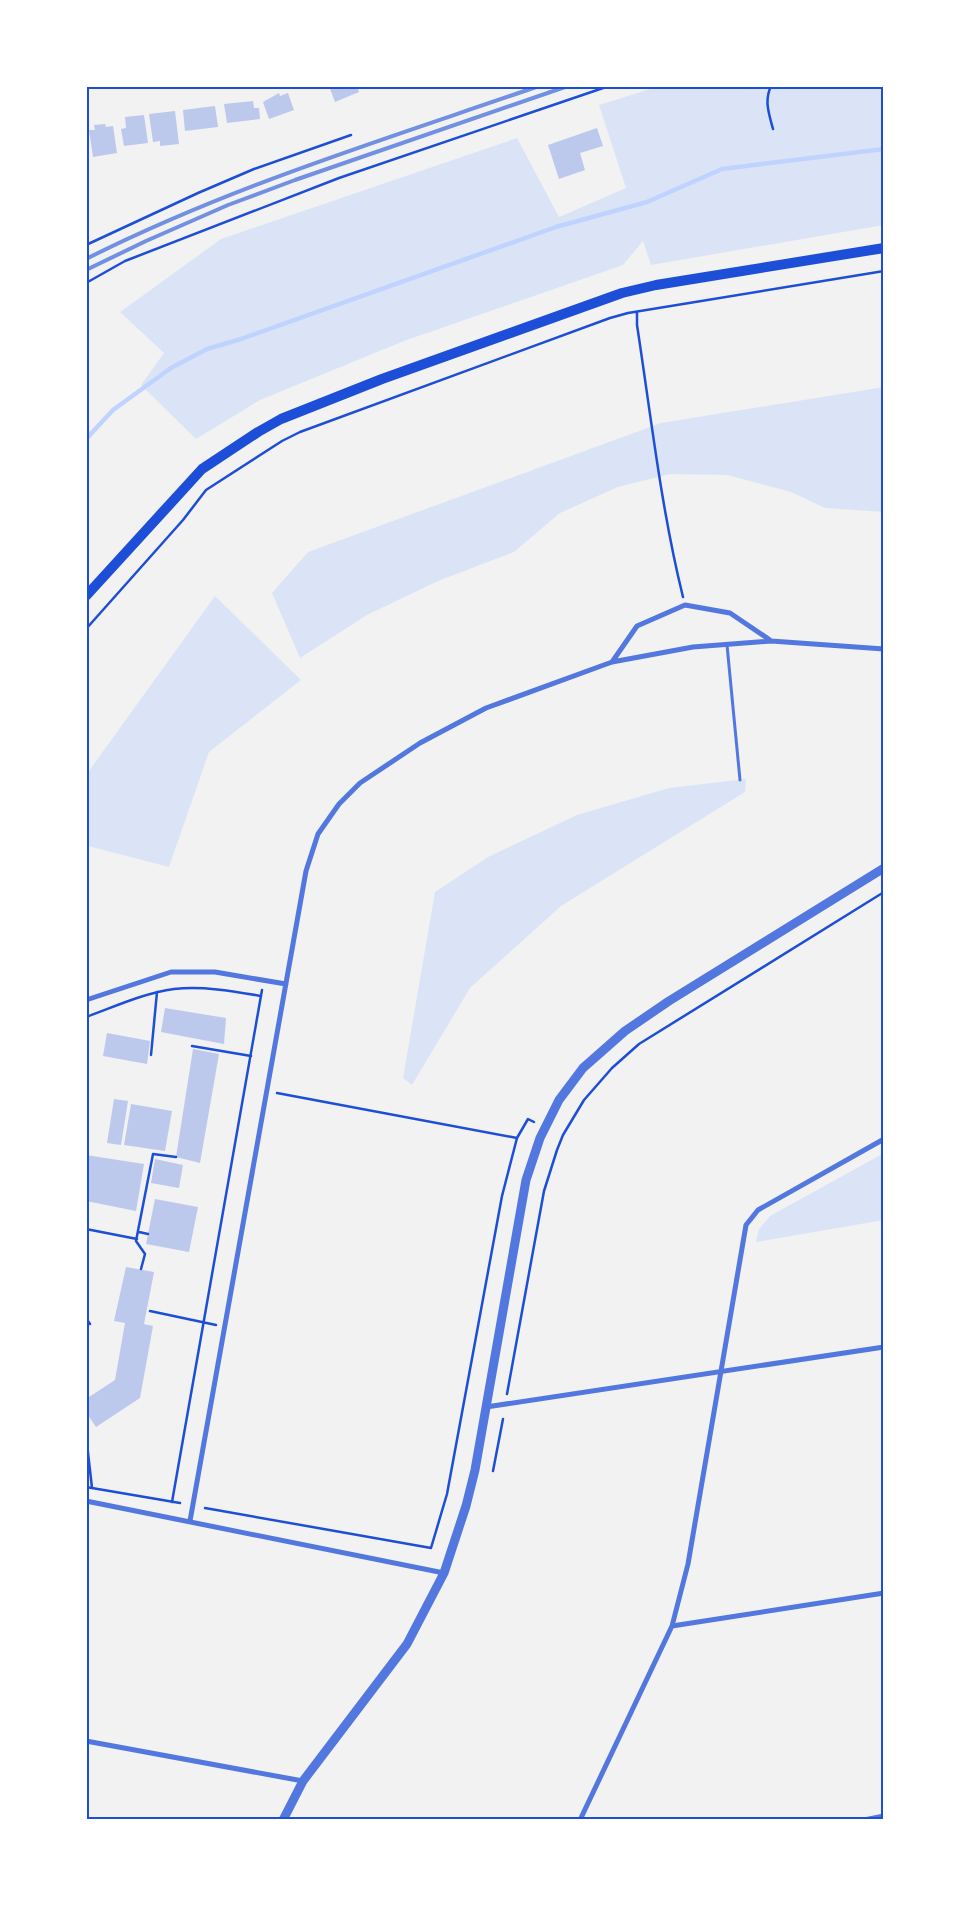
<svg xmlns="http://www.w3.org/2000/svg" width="970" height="1906" viewBox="0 0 970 1906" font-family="Montserrat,sans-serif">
<rect width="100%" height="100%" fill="#f2f2f2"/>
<!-- green -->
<path fill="#dbe4f7" d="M660,86H884V225L651,265L643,241L623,265L404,341L260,400L196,439L141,385L164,353L120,312L221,239L517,138L559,217L626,188L599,105Z
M884,387V512L825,508L791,492L727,475L670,474L618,487L560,513L514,552L438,581L367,615L300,658L272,593L308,552L661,423Z
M215,596L301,680L209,752L169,867L88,846L86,844V775Z
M746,779L745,792L561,906L470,988L412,1085L403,1078L435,892L488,857L577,815L669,788Z
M884,1153V1220L756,1242L759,1229L770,1216Z"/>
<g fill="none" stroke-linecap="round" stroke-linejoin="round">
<!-- stream -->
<path stroke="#bfd3fe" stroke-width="4.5" d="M86,439L113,410L171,368L207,349L241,339L556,227L647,202L722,169L884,149"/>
</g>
<!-- building -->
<path fill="#bdc9ec" d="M329,86H357L359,92L335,102Z
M279,93L280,96L288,93L294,110L269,119L263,102Z
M253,101L254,108H259L260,119L227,123L224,104Z
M215,106L218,127L185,131L183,110Z
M175,111L179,144L160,146V141L153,142L149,114Z
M144,115L148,143L124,146L121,129L126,128L125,117Z
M105,124L106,127L113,126L117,153L93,157L89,130H95L94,125Z
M597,128L603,146L580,153L585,170L559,179L548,145Z
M165,1008L226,1018L224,1044L161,1032Z
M107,1033L150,1041L147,1064L103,1056Z
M193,1049L219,1054L200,1163L176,1157Z
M114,1099L128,1101L121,1145L107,1143Z
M131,1104L172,1111L165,1151L124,1145Z
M86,1155L144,1164L136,1211L86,1201Z
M155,1159L183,1165L179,1188L151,1183Z
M155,1199L198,1207L189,1252L146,1244Z
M126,1267L154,1272L144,1324L153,1326L140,1398L96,1427L86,1412V1399L115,1380L125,1323L114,1321Z"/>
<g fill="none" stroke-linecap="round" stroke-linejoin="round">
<!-- path -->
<path stroke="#1d4ed8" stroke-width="2.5" d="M771,86C764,101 769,114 773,129
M86,245L198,193L254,169L351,135
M86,283L125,261L339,178L609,86
M637,312V325C651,416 661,508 683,597
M86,629L183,520L206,490L282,441L300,432L610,318L628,313L884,271
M86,1017C114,1007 144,993 174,989C204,986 232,991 261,996
M192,1046L251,1056
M151,1055L157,992
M277,1093L517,1138
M86,1229L137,1239
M139,1232L148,1234
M86,1236L88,1229
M141,1269L145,1254L136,1241L153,1154L176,1157
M150,1311L216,1325
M86,1318L90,1324
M507,1394L544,1191L557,1150L563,1135L584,1100L612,1068L639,1044L884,892
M86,1435L92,1488
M493,1471L503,1419
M86,1487L180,1503
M172,1502L262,990
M205,1508L431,1548L447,1494L502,1196L517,1138L528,1119L534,1122"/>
<!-- service -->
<path stroke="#5277de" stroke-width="3" d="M727,645L740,780"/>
<!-- minor -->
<path stroke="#5277de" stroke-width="5" d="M612,662L637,626L685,605L730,613L770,640
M86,1000L171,972H215L286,984
M486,1407L884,1347
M86,1501L444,1573
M190,1521L306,871L318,834L339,804L360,783L420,743L486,708L612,662L693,647L771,641L884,649
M672,1626L884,1593
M86,1741L303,1781
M580,1820L672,1626L688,1564L746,1225L758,1210L884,1139
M864,1820L884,1816"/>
<!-- tertiary -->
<path stroke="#5277de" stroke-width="9" d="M283,1820L303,1781L407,1644L444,1573L466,1506L475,1470L526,1180L540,1138L559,1100L583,1068L625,1031L669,1001L884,868"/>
<!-- secondary -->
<path stroke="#1d4ed8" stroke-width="10" d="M86,596L202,469L258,432L281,419L382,379L622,293L656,285L884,248"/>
<!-- rail -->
<path stroke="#7290e2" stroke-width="4" d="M86,259C231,186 386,139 539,86
M86,270L146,241L228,205L295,180L568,86"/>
</g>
<!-- border -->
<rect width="970" height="1906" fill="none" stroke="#ffffff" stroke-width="175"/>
<rect x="88" y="88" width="794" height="1730" fill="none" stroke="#1d4ed8" stroke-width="2"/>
</svg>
